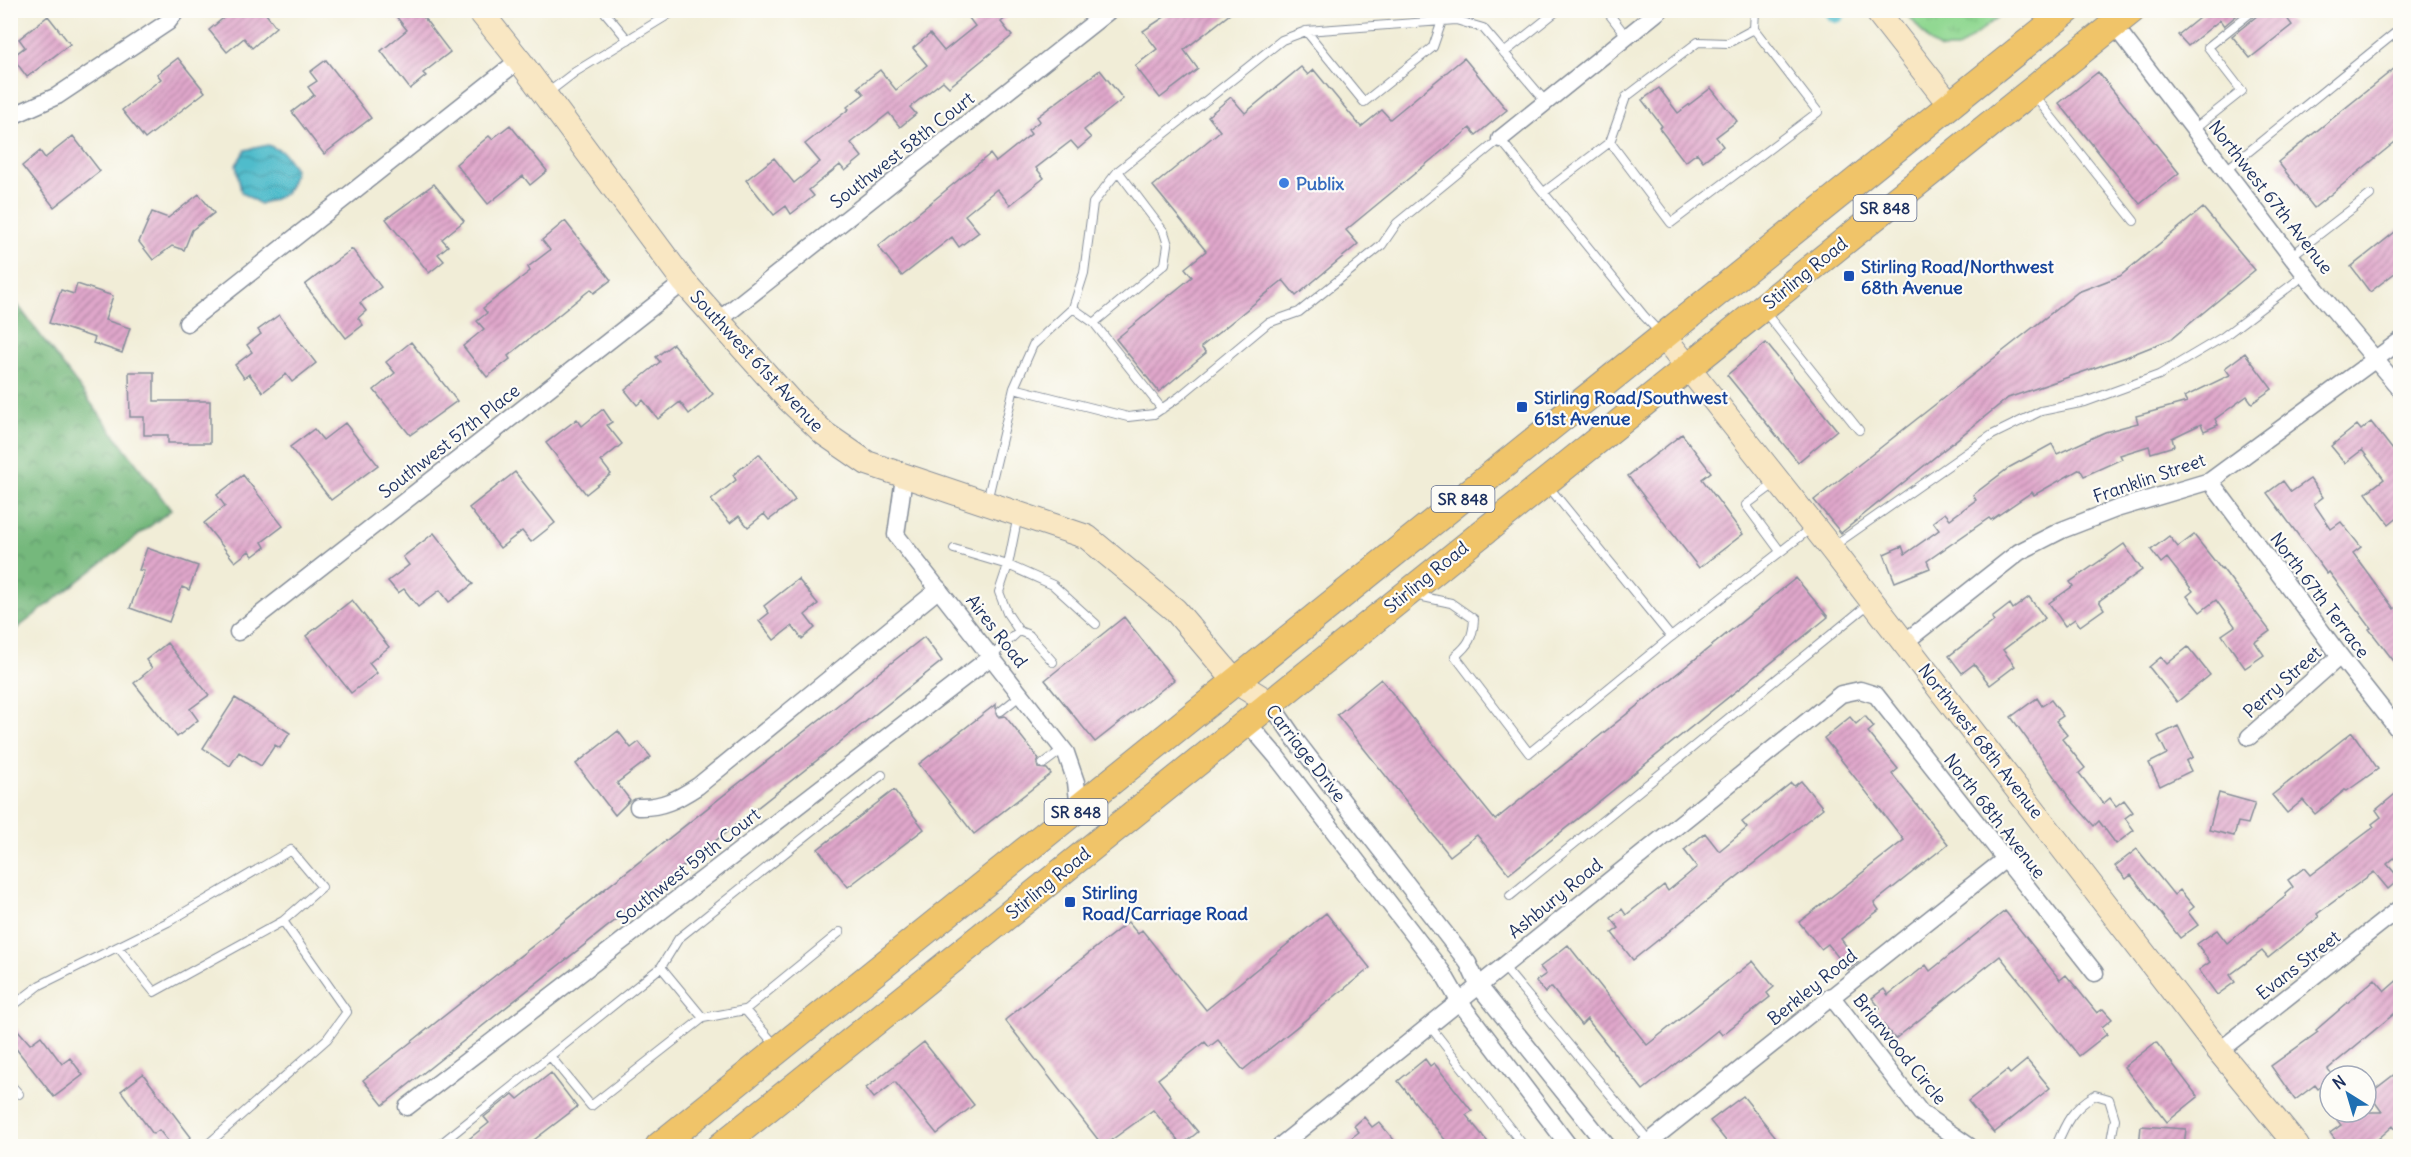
<svg xmlns="http://www.w3.org/2000/svg" width="2411" height="1157" viewBox="0 0 2411 1157" font-family="Delius,sans-serif">
<defs>
<pattern id="grass-tufts" width="24" height="20" patternUnits="userSpaceOnUse" patternTransform="scale(1.5)"><rect width="24" height="20" fill="#91d892"/><path d="M3 7l-1-3M5 7V3M7 7l1-3M15 17l-1-3M17 17v-4M19 17l1-3" fill="none" stroke="#7cba80"/></pattern>
<pattern id="forest-crowns" width="20" height="18" patternUnits="userSpaceOnUse" patternTransform="scale(1.5)"><rect width="20" height="18" fill="#74b87c"/><path d="M2 6a3 3 0 1 1 6 0M12 15a3 3 0 1 1 6 0" fill="none" stroke="#5e9669"/></pattern>
<pattern id="water-waves" width="16" height="10" patternUnits="userSpaceOnUse" patternTransform="scale(1.5)"><rect width="16" height="10" fill="#50bccb"/><path d="M0 5q4-4 8 0t8 0" fill="none" stroke="#4299a8"/></pattern>
<pattern id="building-hatch" width="6" height="6" patternUnits="userSpaceOnUse" patternTransform="scale(1.5)"><rect width="6" height="6" fill="#e0a7cb"/><path d="M-1 1l2-2M0 6l6-6M5 7l2-2" fill="none" stroke="#b588a8"/></pattern>
</defs>
<rect width="100%" height="100%" fill="#fdfcf7"/>
<filter id="ink" filterUnits="userSpaceOnUse"><feTurbulence type="fractalNoise" baseFrequency=".0167" numOctaves="2"/><feDisplacementMap in="SourceGraphic" scale="12" xChannelSelector="R" yChannelSelector="G"/><feConvolveMatrix kernelMatrix="1 2 1 2 8 2 1 2 1" color-interpolation-filters="sRGB"/></filter>
<filter id="wash" filterUnits="userSpaceOnUse"><feTurbulence type="fractalNoise" baseFrequency=".008" numOctaves="4" result="noise"/><feDisplacementMap in="SourceGraphic" scale="24" xChannelSelector="R" yChannelSelector="G"/><feGaussianBlur stdDeviation="1.35" result="paint"/><feColorMatrix in="noise" values="0 0 0 0 0 0 0 0 0 0 0 0 0 0 0 0 0 1.4 0 .05"/><feComposite in="paint" operator="in"/></filter>
<g filter="url(#wash)">
<rect width="100%" height="100%" fill="#f1edd7"/>
<!-- grass -->
<path fill="url(#grass-tufts)" stroke="#568478" stroke-width="1.5" d="M1905,11H2006L1957,49H1941L1931,43Z"/>
<!-- forest -->
<path fill="url(#forest-crowns)" stroke="#48746d" stroke-width="1.5" d="M11,296L171,510L11,633Z"/>
<!-- water -->
<path fill="url(#water-waves)" stroke="#367694" stroke-width="1.5" d="M268,145L283,152L295,169C290,195 284,196 260,204L241,192L236,165L245,150Z"/>
<g fill="none" stroke-linecap="round" stroke-linejoin="round">
<!-- canal -->
<path stroke="#50bccb" stroke-width="20" d="M1834,10L1836,13"/>
</g>
<g id="blocks">
<!-- building -->
<path fill="url(#building-hatch)" d="M233,10H263L276,27L252,48L244,38L227,52L209,30Z
M391,10H418L450,52L423,73L426,76L410,89L381,51L407,30Z
M963,10H1014L1001,22L1012,36L949,87L943,81L910,107L916,114L900,127L889,113L851,143L862,157L845,171L840,165L809,190L814,196L791,214L786,206L774,215L746,180L774,158L794,183L820,162L805,144L849,109L847,107L864,94L858,87L880,70L896,90L927,65L913,48L930,34L944,51L975,26Z
M1175,10H1235L1184,50L1198,69L1160,98L1135,66L1157,49L1143,31Z
M2209,10H2243L2224,26L2220,20L2188,46L2178,35Z
M2260,10H2281L2292,25L2250,58L2232,36L2258,15Z
M48,16L70,44L27,77L12,57L25,47L19,39Z
M178,58L205,92L145,139L122,110L161,79L157,74Z
M1464,58L1507,110L1476,135L1470,128L1346,230L1358,244L1296,296L1283,280L1201,347L1206,353L1159,392L1116,339L1192,277L1185,268L1206,251L1153,186L1220,131L1208,116L1231,97L1245,113L1301,67L1308,75L1314,70L1361,127L1382,110L1390,119Z
M326,60L371,118L324,154L292,112L314,95L308,87L317,81L310,72Z
M2400,64V138L2314,208L2278,162Z
M1100,70L1123,99L1084,130L1091,138L1078,149L1071,141L1036,168L1044,178L1010,205L997,189L965,215L979,232L959,247L952,237L902,276L878,246L990,154L996,162L1031,134L1028,130L1040,121L1037,117Z
M2098,72L2179,173L2140,204L2059,103Z
M1659,88L1678,113L1711,88L1737,121L1716,137L1723,146L1703,161L1697,153L1685,162L1659,128L1662,126L1642,100Z
M510,125L547,171L530,185L523,176L488,204L456,164L489,136L492,139Z
M73,136L100,171L54,207L22,166L40,151L45,158Z
M434,184L464,221L442,239L448,246L438,254L444,261L429,273L386,219Z
M199,194L214,213L192,230L184,250L172,246L153,260L139,242L152,212L168,218Z
M2203,208L2255,270L2171,339L2126,357L2008,398L1841,533L1814,500L2078,292L2120,276Z
M565,221L611,280L594,293L591,289L508,356L510,359L487,377L463,346L484,329L477,321L487,313L483,308L530,271L528,267L550,250L542,240Z
M2400,228V269L2370,292L2351,267Z
M352,249L381,287L360,303L366,311L358,318L363,325L346,338L305,285Z
M77,284L113,296L105,320L130,328L122,353L93,343L95,338L49,323L61,290L74,294Z
M279,315L316,363L292,382L286,374L263,392L249,374L244,378L235,365L252,352L247,345L261,334L258,330Z
M411,342L457,401L410,435L374,390L395,373L386,362Z
M1766,343L1837,430L1798,462L1727,375Z
M673,344L713,394L689,414L680,402L658,419L643,400L637,405L625,390L660,362L656,357Z
M2245,353L2272,389L2252,403L2247,396L2215,419L2218,425L2204,431L2201,424L2172,438L2174,446L2151,453L2149,446L2120,455L2122,459L2084,476L2080,469L2034,495L2032,492L1991,520L1989,518L1927,561L1930,568L1895,582L1884,554L1902,546L1905,554L1939,530L1933,522L1945,513L1950,519L1976,500L1973,495L2010,467L2052,444L2057,454L2105,432L2138,423L2136,416L2187,402L2184,397L2230,375L2225,368Z
M129,372H154V401H210V443H168V435H144V417H130Z
M603,409L612,422L607,425L622,444L601,461L611,474L586,494L546,443L577,419L582,426Z
M2371,422L2400,459V515L2389,524L2366,493L2384,479L2362,450L2345,463L2331,446L2357,425L2361,430Z
M345,423L378,465L331,500L290,447L314,429L323,440Z
M1682,434L1711,472L1702,479L1743,534L1699,568L1628,476Z
M759,454L795,500L769,520L764,514L748,527L739,516L730,523L711,500L736,480L733,475Z
M515,472L555,523L531,542L522,531L500,548L469,508Z
M243,475L283,526L262,542L265,547L253,556L249,551L235,562L204,523L225,506L217,495Z
M2310,479L2323,497L2314,504L2331,529L2341,522L2361,547L2353,553L2394,609L2400,604V669L2369,629L2371,628L2329,572L2327,574L2267,493L2283,481L2291,492Z
M434,533L473,584L449,602L440,590L418,607L404,589L398,593L388,581L409,565L403,557Z
M2194,535L2221,569L2222,568L2270,631L2255,642L2264,655L2245,668L2222,635L2235,626L2216,600L2200,612L2187,596L2193,591L2167,558L2161,563L2151,550L2169,536L2178,547Z
M2124,544L2142,570L2099,601L2104,609L2080,626L2075,619L2065,626L2049,603L2073,586L2070,582Z
M147,548L198,566L189,590L182,587L169,622L130,608L144,571L139,570Z
M1796,578L1828,617L1509,874L1477,835L1450,856L1337,715L1381,679L1495,820Z
M798,579L818,604L805,615L815,628L802,639L792,626L774,640L759,621L769,613L764,606Z
M2029,597L2045,618L2003,650L2015,666L1990,685L1974,664L1962,673L1949,656L1994,621L1992,618L2010,604L2013,609Z
M352,600L389,647L369,663L377,673L351,693L306,636Z
M1124,617L1174,680L1095,742L1045,680Z
M924,637L942,661L383,1105L363,1080Z
M167,643L209,695L190,709L198,720L177,737L134,683L152,668L146,660Z
M2188,647L2210,675L2177,702L2149,667L2161,657L2167,664Z
M235,698L290,733L280,748L275,745L261,766L239,752L230,766L203,748Z
M2037,698L2042,706L2051,700L2063,716L2056,721L2067,735L2062,739L2085,768L2079,773L2103,804L2110,798L2116,806L2124,800L2133,812L2125,818L2134,830L2116,844L2099,821L2094,826L2071,800L2011,717Z
M996,704V714L999,717L1005,716L1039,759L1037,764L1038,768L1047,769L1051,774L974,834L919,764Z
M1865,716L1874,727L1868,732L1898,769L1892,774L1948,844L1874,903L1879,910L1841,939L1858,962L1848,970L1828,944L1821,949L1799,922L1904,840L1824,738L1850,717L1856,724Z
M2178,726L2193,757L2186,761L2191,771L2160,786L2149,763L2167,754L2158,736Z
M618,731L631,748L639,742L651,757L617,783L630,800L615,815L576,764Z
M2352,732L2378,769L2347,791L2345,790L2315,814L2303,800L2287,813L2272,795Z
M1801,781L1823,808L1633,960L1612,933L1619,928L1611,918L1622,909L1626,915L1664,885L1668,891L1697,867L1684,850L1705,833L1719,851L1747,828L1742,822L1791,783L1794,786Z
M894,790L924,829L848,887L818,849Z
M2400,790V853L2387,864L2400,879L2388,889L2374,872L2317,914L2319,917L2268,958L2262,951L2230,975L2235,982L2217,995L2199,970L2210,962L2197,944L2217,930L2227,943L2286,896L2285,894L2293,887L2288,880L2304,868L2310,875L2374,827L2372,824L2381,817L2376,810Z
M2219,793L2255,803L2248,824L2238,822L2234,836L2209,830Z
M2137,849L2174,895L2180,890L2194,907L2188,912L2198,925L2180,938L2131,875L2126,879L2115,866Z
M2005,911L2060,980L2066,975L2097,1013L2103,1009L2112,1019L2102,1027L2107,1034L2079,1056L2000,956L1895,1039L1874,1013L1880,1008L1872,998L1884,989L1888,995L1926,965L1930,971Z
M1326,913L1370,968L1243,1070L1218,1040L1209,1047L1205,1042L1158,1079L1171,1096L1169,1097L1198,1132L1182,1145L1153,1110L1103,1146L1005,1020L1128,922L1138,934L1142,930L1206,1010Z
M1568,945L1647,1045L1753,961L1774,987L1767,993L1770,997L1722,1035L1718,1030L1643,1090L1587,1019L1581,1025L1551,987L1545,993L1536,981L1546,974L1540,967Z
M2400,978V1009L2328,1069L2333,1076H2330V1080L2318,1089L2315,1085L2295,1100L2271,1066L2318,1032L2316,1030L2375,979L2385,991Z
M10,1021L30,1044L41,1036L62,1064L70,1058L83,1075L54,1097L10,1041Z
M924,1042L974,1105L937,1134L895,1082L874,1098L866,1088Z
M2156,1042L2198,1097L2167,1122L2124,1067Z
M1425,1059L1430,1066L1434,1063L1472,1111L1466,1115L1491,1146H1450L1398,1081Z
M2027,1060L2050,1088L1994,1133L1968,1101L2007,1070L2010,1074Z
M2400,1070V1135L2393,1126L2370,1146H2340L2330,1133L2341,1125L2337,1120L2348,1112H2382L2369,1094Z
M551,1073L577,1107L526,1146H460L489,1123L484,1117L513,1094L518,1099Z
M143,1074L191,1137L178,1146H172L159,1130L153,1134L121,1091Z
M1743,1096L1783,1146H1730L1710,1121Z
M1364,1117L1372,1127L1379,1122L1399,1146H1341L1359,1132L1354,1126Z
M2141,1126L2186,1129L2184,1146H2139Z"/>
</g>
</g>
<g filter="url(#ink)">
<use href="#blocks" fill-opacity="0" stroke="#868e9a" stroke-width="1.5"/>
<g fill="none" stroke-linecap="round" stroke-linejoin="round">
<defs>
<path id="lane" d="M603,10L628,40
M1606,10L1627,37
M1306,31L1364,102L1433,47L1442,21
M1504,53L1558,10
M2033,94L2134,221
M545,95L575,72L676,10
M2194,129L2242,91L2208,47L2254,10
M1610,142L1671,223L1818,112L1754,29L1755,10
M2226,170L2400,29
M1544,192L1610,142L1626,97L1698,42L1728,43L1754,29
M2291,256L2370,195
M1073,308L1094,323L1162,409
M1764,311L1859,430
M1094,323L1165,264L1168,245L1164,232L1118,171
M1014,388L1033,345L1073,308L1084,273L1093,203L1118,171L1282,40L1306,31L1456,20L1483,28L1546,102
M1777,482L1746,505L1780,551
M1548,486L1671,637
M987,501L1014,388L1128,417L1154,414L1179,397L1268,323L1299,312L1382,245L1397,223L1500,139L1644,316L1660,333
M1018,515L1008,565L999,592L1007,613L1019,631L1029,635L1053,662
M1832,547L1992,435L2041,411L2085,402L2159,375L2223,337L2306,274
M954,549L1008,565L1053,585L1096,624
M1414,595L1451,603L1474,619C1473,637 1469,645 1455,656L1529,753L1671,637L1811,528
M992,656L1019,631
M1001,711L1021,695
M1043,764L1063,749
M1510,896L1870,603
M1503,966L1650,1142
M661,967L703,1018
M10,1008L40,985L168,922L291,850L322,887L283,921L154,992L118,947
M745,1010L776,1046
M1429,1025L1524,1146
M550,1056L591,1106L703,1018L745,1010L840,932
M10,1084L19,1094
M206,1146L327,1039L347,1012L283,921
M438,1146L661,967L679,938L882,775
M2056,1146C2066,1122 2072,1109 2095,1095L2109,1099L2115,1119L2110,1146"/>
<path id="street" d="M2114,25L2317,290L2400,389
M10,117L57,96L168,22L177,10
M1500,139L1660,10
M719,320L1110,10
M187,323L519,60
M904,477L896,535L1066,753L1076,782L1079,810
M2210,481L2340,656L2400,732
M238,632L684,282
M1905,642L2019,552L2062,530L2116,509L2210,481L2400,341
M1270,703L1297,742L1468,963L1478,985L1607,1146
M1247,722L1276,756L1443,973L1459,1001L1569,1146
M2249,737L2340,656
M638,807C662,808 678,799 698,786L939,589
M1831,996L1921,1113L1969,1146
M2219,1051L2400,908
M407,1107L992,656
M1280,1146L1841,694L1860,690L1876,695L2095,973
M1644,1146L2004,860"/>
<path id="secondary" d="M479,10L519,60L684,282L789,400L825,434L867,463L1087,537L1175,610L1236,682L1270,703
M1876,10L1951,106
M1664,337L1831,548L2219,1051L2297,1146"/>
<path id="primary" d="M659,1146L2068,10
M721,1146L2132,10"/>
</defs>
<!-- lane casing -->
<use href="#lane" stroke="#868e9a" stroke-width="10"/>
<!-- street casing -->
<use href="#street" stroke="#868e9a" stroke-width="19"/>
<!-- secondary casing -->
<use href="#secondary" stroke="#868e9a" stroke-width="26"/>
<!-- primary casing -->
<use href="#primary" stroke="#868e9a" stroke-width="29"/>
<!-- lane -->
<use href="#lane" stroke="#fff" stroke-width="8"/>
<!-- street -->
<use href="#street" stroke="#fff" stroke-width="16"/>
<!-- secondary -->
<use href="#secondary" stroke="#f9e7c3" stroke-width="24"/>
<!-- primary -->
<use href="#primary" stroke="#f0c469" stroke-width="27"/>
</g>
</g>
<!-- markers -->
<circle fill="#3f7fe0" stroke="#fdfcf7" stroke-width="2" cx="1284" cy="183" r="6"/>
<g fill="#1a4fb4" stroke="#fdfcf7" stroke-width="2">
<rect x="1843" y="270" width="12" height="12" rx="3"/>
<rect x="1516" y="401" width="12" height="12" rx="3"/>
<rect x="1064" y="896" width="12" height="12" rx="3"/>
</g>
<g text-anchor="middle" dominant-baseline="central" stroke-width="4.5" stroke-linejoin="round" paint-order="stroke">
<!-- shield labels -->
<g fill="#fdfcf7" stroke="#5f6c8c" stroke-width="1.5">
<rect x="1853.5" y="195" width="63" height="26" rx="4.5"/>
<rect x="1431.5" y="486" width="63" height="26" rx="4.5"/>
<rect x="1044.5" y="799" width="63" height="26" rx="4.5"/>
</g>
<g font-size="16" font-weight="bold" fill="#1b2f5e">
<text x="1885" y="208">SR 848</text>
<text x="1463" y="499">SR 848</text>
<text x="1076" y="812">SR 848</text>
</g>
<!-- street labels -->
<g font-size="18" fill="#1b2f5e" stroke="#fdfcf7">
<text transform="translate(902 150) rotate(-38)">Southwest 58th Court</text>
<text transform="translate(2271 197) rotate(52)">Northwest 67th Avenue</text>
<text transform="translate(1805 273) rotate(-39)">Stirling Road</text>
<text transform="translate(757 361) rotate(47)">Southwest 61st Avenue</text>
<text transform="translate(449 441) rotate(-38)">Southwest 57th Place</text>
<text transform="translate(2149 478) rotate(-19)">Franklin Street</text>
<text transform="translate(1426 577) rotate(-39)">Stirling Road</text>
<text transform="translate(2320 595) rotate(53)">North 67th Terrace</text>
<text transform="translate(997 631) rotate(52)">Aires Road</text>
<text transform="translate(2282 682) rotate(-42)">Perry Street</text>
<text transform="translate(1981 741) rotate(52)">Northwest 68th Avenue</text>
<text transform="translate(1306 753) rotate(52)">Carriage Drive</text>
<text transform="translate(1995 816) rotate(52)">North 68th Avenue</text>
<text transform="translate(688 866) rotate(-38)">Southwest 59th Court</text>
<text transform="translate(1048 883) rotate(-39)">Stirling Road</text>
<text transform="translate(1555 898) rotate(-39)">Ashbury Road</text>
<text transform="translate(2298 965) rotate(-38)">Evans Street</text>
<text transform="translate(1812 987) rotate(-39)">Berkley Road</text>
<text transform="translate(1900 1049) rotate(51)">Briarwood Circle</text>
</g>
<!-- shop labels -->
<g font-size="18" font-weight="bold" fill="#366cbe" stroke="#fdfcf7" text-anchor="start">
<text x="1296" y="183">Publix</text>
</g>
<!-- transit labels -->
<g font-size="18" font-weight="bold" fill="#164399" stroke="#fdfcf7" text-anchor="start">
<text x="1861" y="266">Stirling Road/Northwest<tspan x="1861" dy="21">68th Avenue</tspan></text>
<text x="1534" y="397">Stirling Road/Southwest<tspan x="1534" dy="21">61st Avenue</tspan></text>
<text x="1082" y="892">Stirling<tspan x="1082" dy="21">Road/Carriage Road</tspan></text>
</g>
</g>
<!-- margin -->
<rect width="2411" height="1157" fill="none" stroke="#fdfcf7" stroke-width="36"/>
<!-- north arrow -->
<g transform="translate(2348 1094) rotate(323)"><circle r="28" fill="#fdfcf7" stroke="#a3aaba" stroke-width="1.5"/>
<path d="M0-4.5L10 22L0 15L-10 22Z" fill="#1f6fb2"/>
<text y="-9" font-size="16" font-weight="bold" text-anchor="middle" fill="#1b2f5e">N</text>
</g>
</svg>
